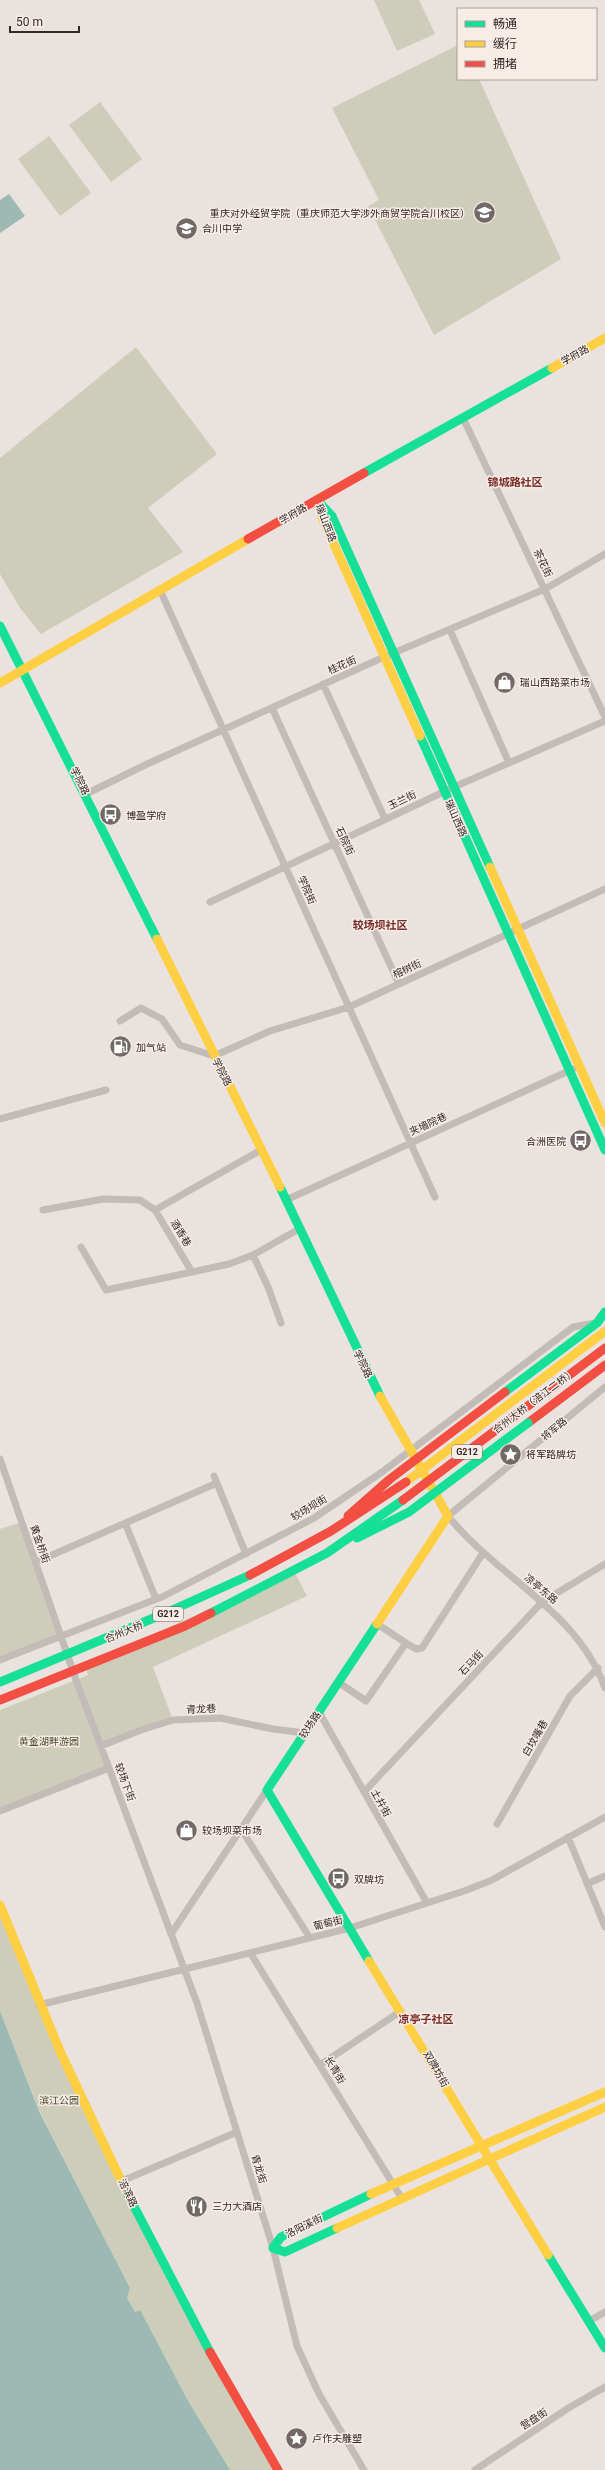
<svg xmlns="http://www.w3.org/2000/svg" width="605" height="2470" viewBox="0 0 605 2470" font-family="Roboto,'Noto Sans SC',sans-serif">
<rect width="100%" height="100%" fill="#eae2de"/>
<!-- green -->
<path fill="#cecdba" d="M374,0H419L435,34L397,51Z
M458,45V79H479L561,259L434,335L368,206L379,200L332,108Z
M100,102L142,159L111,182L69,125Z
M49,136L91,193L60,216L18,159Z
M136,347L217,454L148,508L183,552L41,634L20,608L0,574V458Z
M22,1522L62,1637L0,1660V1529Z
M294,1571L307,1596L153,1667L173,1720L101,1746L109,1768L0,1811V1710L88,1675L85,1665Z
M0,1905L122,2181L278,2470H230L187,2399L139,2310L135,2312L127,2298L130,2288L39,2110L0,2011Z"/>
<!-- water -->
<path fill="#9db9b4" d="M9,194L25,216L0,233V200Z
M0,2011L39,2111L130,2288L127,2298L135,2312L140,2310L187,2399L230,2470H0Z"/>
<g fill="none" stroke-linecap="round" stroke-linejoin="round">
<!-- street -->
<path stroke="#c2bbb8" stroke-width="7" d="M463,418L605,717
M160,590L435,1197
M450,630L509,763
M323,684L385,819
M272,708L399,984
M86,794L145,765L384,657L545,589L605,554
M210,902L454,787L605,721
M120,1021L141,1008L162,1019L180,1045L214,1056L270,1031L349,1007L605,889
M0,1119L106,1090
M261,1150L155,1210L192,1272L229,1264L253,1255L299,1229
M286,1200L573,1069
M43,1210L103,1199L140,1200L155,1210
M81,1247L106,1290L192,1272
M253,1255L268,1287L281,1323
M605,1387L448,1516C497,1577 578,1611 605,1688
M0,1459L76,1680L197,2003L273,2248L297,2346L319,2394L364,2470
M214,1476L246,1554
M125,1523L156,1599
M36,1562L217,1483
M406,1643L416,1649L422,1648L483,1553
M0,1660L164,1596L314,1518L382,1472L573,1327L595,1323
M338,1682L366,1701L406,1643L377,1624
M319,1712L427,1903
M101,1746L141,1730L173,1720L220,1718L273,1729L305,1733
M364,1792L542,1602L605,1564
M0,1811L109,1768
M497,1824L570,1696L598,1668
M241,1829L310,1938
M568,1837L605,1927
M587,1884L605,1876
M171,1934L267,1790
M251,1954L401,2197
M39,2005L350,1928L464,1891L490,1881L605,1817
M320,2065L401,2011
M122,2181L237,2132
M589,2321L605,2312
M475,2470L570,2407L605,2387"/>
<!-- fast -->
<path stroke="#16e098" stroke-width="9" d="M364,473L552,368
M319,502L332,516L490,867
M0,626L157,939
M420,736L605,1150
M280,1187L380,1396
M505,1392L597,1323L605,1312
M369,1961L267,1790L377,1624
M125,2189L210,2352
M337,2228L285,2252L273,2248L281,2237L371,2194
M548,2255L605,2348"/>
<!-- slow -->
<path stroke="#ffcf43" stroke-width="9" d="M552,368L605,338
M317,499L323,520L420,736
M0,683L248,539
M490,867L605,1123
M157,939L280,1187
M377,1624L448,1516L380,1396
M0,1905L60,2051L125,2189
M369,1961L548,2255
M371,2194L605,2092
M337,2228L605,2107"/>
<!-- jam -->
<path stroke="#f24e42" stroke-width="9" d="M248,539L364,473
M528,1423L605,1365
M210,2352L278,2470"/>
<!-- fast-bridge -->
<path stroke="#16e098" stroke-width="9" d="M357,1538L409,1512L528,1423
M211,1613L327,1553L403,1500
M0,1682L168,1612L250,1575"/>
<!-- slow-bridge -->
<path stroke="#ffcf43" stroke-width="9" d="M406,1482L605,1331"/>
<!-- jam-bridge -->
<path stroke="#f24e42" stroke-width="9" d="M403,1500L605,1348
M348,1516L390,1479L505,1392
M250,1575L331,1531L406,1482
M0,1700L185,1626L211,1613"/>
</g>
<!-- icons -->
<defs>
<symbol id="university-disc" viewBox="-11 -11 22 22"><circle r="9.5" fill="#726967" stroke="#f7ece6"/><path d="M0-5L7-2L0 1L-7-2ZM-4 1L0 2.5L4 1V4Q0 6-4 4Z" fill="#fff"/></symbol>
<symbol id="school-disc" viewBox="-11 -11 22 22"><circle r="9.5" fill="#726967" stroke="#f7ece6"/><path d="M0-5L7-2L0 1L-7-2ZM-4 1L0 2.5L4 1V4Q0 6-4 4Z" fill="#fff"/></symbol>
<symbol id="shop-disc" viewBox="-11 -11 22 22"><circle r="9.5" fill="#726967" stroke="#f7ece6"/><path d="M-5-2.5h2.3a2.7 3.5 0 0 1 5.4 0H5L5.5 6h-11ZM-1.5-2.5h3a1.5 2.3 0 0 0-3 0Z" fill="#fff"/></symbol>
<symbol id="bus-disc" viewBox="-11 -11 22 22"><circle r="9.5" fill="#726967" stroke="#f7ece6"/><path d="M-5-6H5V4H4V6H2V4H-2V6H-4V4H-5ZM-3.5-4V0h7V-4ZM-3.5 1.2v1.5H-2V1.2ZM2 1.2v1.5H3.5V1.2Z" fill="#fff"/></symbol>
<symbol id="fuel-disc" viewBox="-11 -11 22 22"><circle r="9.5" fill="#726967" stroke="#f7ece6"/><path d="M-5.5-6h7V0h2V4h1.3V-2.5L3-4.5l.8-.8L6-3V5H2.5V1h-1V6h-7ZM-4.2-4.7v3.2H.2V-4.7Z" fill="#fff"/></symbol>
<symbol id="sight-disc" viewBox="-11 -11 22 22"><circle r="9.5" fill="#726967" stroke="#f7ece6"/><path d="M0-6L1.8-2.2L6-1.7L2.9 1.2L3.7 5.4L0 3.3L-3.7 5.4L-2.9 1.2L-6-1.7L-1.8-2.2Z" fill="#fff"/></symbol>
<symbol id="restaurant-disc" viewBox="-11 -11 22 22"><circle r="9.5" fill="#726967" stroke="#f7ece6"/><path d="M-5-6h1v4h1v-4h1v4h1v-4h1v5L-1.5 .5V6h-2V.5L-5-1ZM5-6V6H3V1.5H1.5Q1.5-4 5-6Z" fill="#fff"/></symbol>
</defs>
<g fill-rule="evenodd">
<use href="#university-disc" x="472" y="200" width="25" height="25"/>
<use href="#school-disc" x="174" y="216" width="25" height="25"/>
<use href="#shop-disc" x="492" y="670" width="25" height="25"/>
<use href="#bus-disc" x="98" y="802" width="25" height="25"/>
<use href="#fuel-disc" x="108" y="1034" width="25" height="25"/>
<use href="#bus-disc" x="568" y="1128" width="25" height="25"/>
<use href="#sight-disc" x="498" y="1442" width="25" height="25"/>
<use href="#shop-disc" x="174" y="1818" width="25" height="25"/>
<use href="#bus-disc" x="326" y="1866" width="25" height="25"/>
<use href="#restaurant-disc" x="184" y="2194" width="25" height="25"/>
<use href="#sight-disc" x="284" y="2426" width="25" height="25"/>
</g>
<g text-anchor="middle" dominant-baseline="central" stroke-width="3" stroke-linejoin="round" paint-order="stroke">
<!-- shield labels -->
<g fill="#f7ece6" stroke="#6d6360" stroke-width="1">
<rect x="452" y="1445" width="30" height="14" rx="3"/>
<rect x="153" y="1607" width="30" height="14" rx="3"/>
</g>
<g font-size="9" font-weight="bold" fill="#322827">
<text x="467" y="1452">G212</text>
<text x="168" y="1614">G212</text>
</g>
<!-- poi labels -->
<g font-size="10" fill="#322827" stroke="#f7ece6" text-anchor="start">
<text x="470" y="213" text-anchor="end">重庆对外经贸学院（重庆师范大学涉外商贸学院合川校区）</text>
<text x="202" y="228">合川中学</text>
<text x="520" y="682">瑞山西路菜市场</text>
<text x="126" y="815">博盈学府</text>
<text x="136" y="1047">加气站</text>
<text x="566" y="1141" text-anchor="end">合洲医院</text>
<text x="526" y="1454">将军路牌坊</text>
<text x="202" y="1830">较场坝菜市场</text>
<text x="354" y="1879">双牌坊</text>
<text x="212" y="2206">三力大酒店</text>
<text x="312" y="2438">卢作夫雕塑</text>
</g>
<!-- street labels -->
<g font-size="10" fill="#322827" stroke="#f7ece6">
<text transform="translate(575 355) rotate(-29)">学府路</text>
<text transform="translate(293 514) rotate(-30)">学府路</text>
<text transform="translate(326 523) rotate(69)">瑞山西路</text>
<text transform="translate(543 563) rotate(65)">茶花街</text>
<text transform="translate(342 665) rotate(-24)">桂花街</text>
<text transform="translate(80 781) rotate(64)">学院路</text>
<text transform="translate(402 800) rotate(-25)">玉兰街</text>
<text transform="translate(456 818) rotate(66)">瑞山西路</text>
<text transform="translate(345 841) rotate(65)">石院街</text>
<text transform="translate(307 890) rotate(66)">学院街</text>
<text transform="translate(407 969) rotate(-25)">榕树街</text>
<text transform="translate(222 1072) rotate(63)">学院路</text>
<text transform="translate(428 1124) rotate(-25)">夹墙院巷</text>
<text transform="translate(181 1233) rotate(59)">酒香巷</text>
<text transform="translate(363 1364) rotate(64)">学院路</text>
<text transform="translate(534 1401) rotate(-37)">合州大桥（涪江二桥）</text>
<text transform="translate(554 1429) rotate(-40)">将军路</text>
<text transform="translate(309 1508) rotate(-31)">较场坝街</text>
<text transform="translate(40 1544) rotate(71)">黄金桥街</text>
<text transform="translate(541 1589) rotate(40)">凉亭东路</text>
<text transform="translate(124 1632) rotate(-22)">合州大桥</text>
<text transform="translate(471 1663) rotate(-47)">石马街</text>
<text transform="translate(201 1709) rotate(-3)">青龙巷</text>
<text transform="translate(310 1725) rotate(-56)">较场路</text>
<text transform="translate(535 1738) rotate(-60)">白坟嘴巷</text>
<text transform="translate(125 1782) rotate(70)">较场下街</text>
<text transform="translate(381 1803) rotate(61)">土井街</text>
<text transform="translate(328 1923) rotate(-14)">葡萄街</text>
<text transform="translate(436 2069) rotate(60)">双牌坊街</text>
<text transform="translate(335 2070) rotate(59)">长青街</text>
<text transform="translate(259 2169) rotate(73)">青龙街</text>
<text transform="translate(128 2193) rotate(64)">涪滨路</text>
<text transform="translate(304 2226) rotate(-26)">洛阳溪街</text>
<text transform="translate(534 2419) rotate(-33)">营盘街</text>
</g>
<!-- park labels -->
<g font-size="10" fill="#484e2d" stroke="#f7ece6">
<text x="49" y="1741">黄金湖畔游园</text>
<text x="59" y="2100">滨江公园</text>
</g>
<!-- neighbourhood labels -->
<g font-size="11" font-weight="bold" fill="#792c28" stroke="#f7ece6">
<text x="515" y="482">锦城路社区</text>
<text x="380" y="925">较场坝社区</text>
<text x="426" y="2019">凉亭子社区</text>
</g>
</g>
<!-- legend -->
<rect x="457" y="8" width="140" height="72" fill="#f7ece6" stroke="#a89e9a"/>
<rect x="465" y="21" width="20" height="6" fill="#16e098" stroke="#a89e9a"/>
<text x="493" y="28" font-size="12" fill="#322827">畅通</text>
<rect x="465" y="41" width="20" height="6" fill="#ffcf43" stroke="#a89e9a"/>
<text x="493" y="48" font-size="12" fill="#322827">缓行</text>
<rect x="465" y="61" width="20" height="6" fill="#f24e42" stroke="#a89e9a"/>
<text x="493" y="68" font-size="12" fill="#322827">拥堵</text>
<!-- scale -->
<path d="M10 26v6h69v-6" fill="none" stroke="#322827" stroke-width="2"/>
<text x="16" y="26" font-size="12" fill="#322827" stroke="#f7ece6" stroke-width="3" paint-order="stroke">50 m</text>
</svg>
